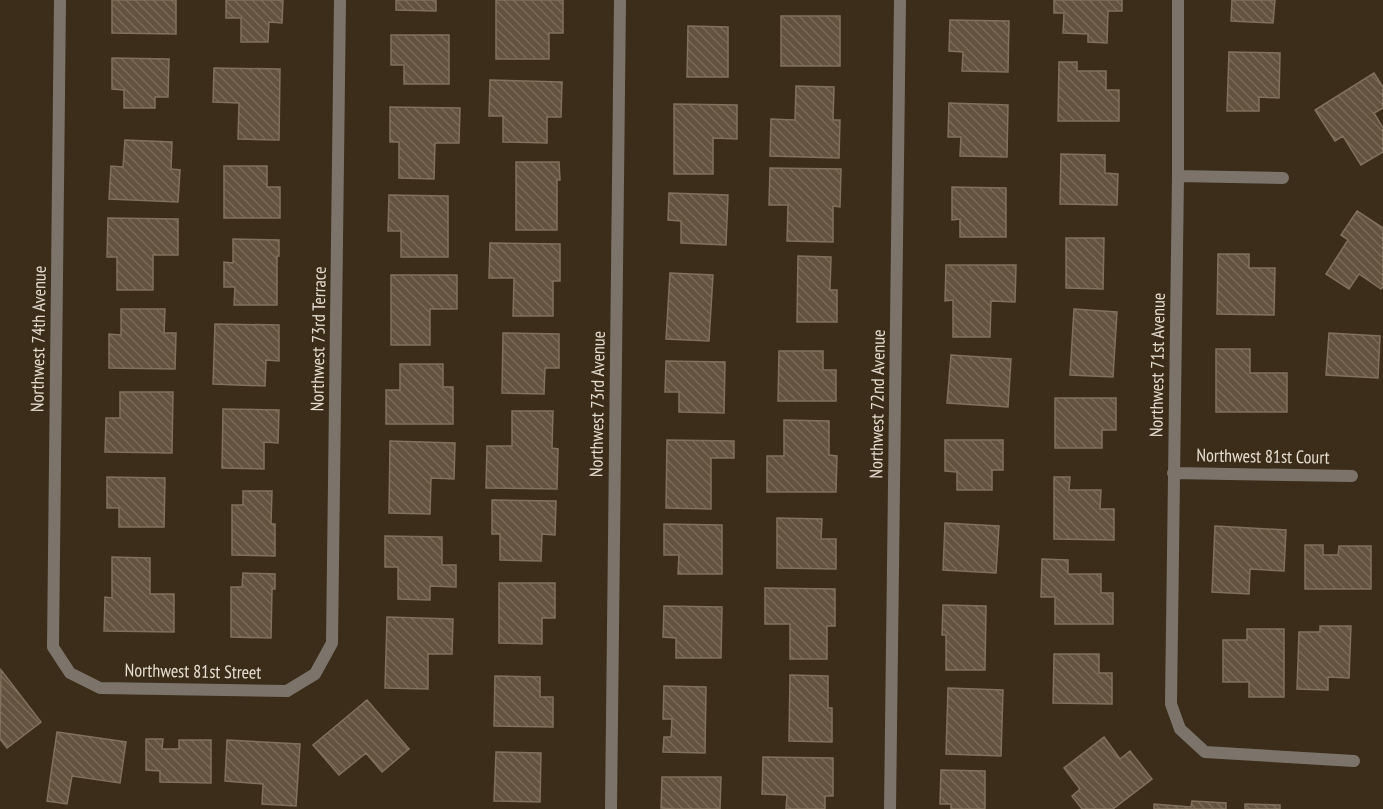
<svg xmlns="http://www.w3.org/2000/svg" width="1383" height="809" viewBox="0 0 1383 809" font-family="'PT Sans Narrow',sans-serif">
<defs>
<pattern id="building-back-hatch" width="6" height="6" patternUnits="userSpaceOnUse" patternTransform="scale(1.5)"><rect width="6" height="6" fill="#62523e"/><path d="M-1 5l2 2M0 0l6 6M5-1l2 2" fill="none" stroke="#786a59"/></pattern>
</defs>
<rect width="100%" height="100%" fill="#3b2d1a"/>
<!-- building -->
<path fill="url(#building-back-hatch)" stroke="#81715c" stroke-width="1.5" d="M112,0H176V34L112,33Z
M226,0H283L282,23L269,22L268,42H241V18H226Z
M396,0H436V11L396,10Z
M496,0H563V33H549V59H496Z
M1054,0H1122V11H1108L1107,43L1088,42V34L1063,33L1064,13H1054Z
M1232,0H1275L1273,23L1231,21Z
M781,16H840V66H781Z
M950,20L1009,21L1008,72L962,71L963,52L949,51Z
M688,26L728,27V77H687Z
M391,35H449V84H404V65H391Z
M1229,52L1280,53L1279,98L1259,97V111H1227Z
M112,58L169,59L168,97H155V108H124V90L112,89Z
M1059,62H1077V71H1106V90H1119V121H1058Z
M214,68L280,69L279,140L238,139L239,103L213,102Z
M1374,73L1383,87V108L1374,113L1383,128V152L1361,165L1343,136L1335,141L1315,110Z
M490,80L562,82L561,117H547V143L503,142V116H489Z
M796,86L834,87L833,120H840L839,158L770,156L771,119L795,120Z
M949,103L1008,105L1007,157L960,156L961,137H948Z
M674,104L737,105V139L713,138V174H674Z
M390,107L460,108L459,143H435L434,179L399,178V142H390Z
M125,140L172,142L171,169L180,170L178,202L109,199L111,166L123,167Z
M1061,154L1105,155V173L1118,174L1117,205L1060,204Z
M516,162H559L560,180H557V230H516Z
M224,166H267V187H280V218H224Z
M770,168L841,169L840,207L833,206V242L787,241L788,205H769Z
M952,187L1006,188V237H960V219L952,220Z
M669,193L728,195L726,245L681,243V221L668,220Z
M389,195L448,196V257H401V231H388Z
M1357,211L1383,228V286L1381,289L1359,274L1349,289L1326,274L1348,240L1341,235Z
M108,218L178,219V255H153V290H117V257H107Z
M1066,238H1104L1103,289L1066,288Z
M233,239L279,240V256H277V305H234L235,287H224V262L233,263Z
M490,243L560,244V281H553V316H513L514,278H489Z
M1218,254H1249V268H1275L1274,315L1217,314Z
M798,256L831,257L830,290H837V322H797Z
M946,265H1016L1015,302L991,301L990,337H953V300L945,301Z
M670,273L713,275L709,341L666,339Z
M391,275H457V309H430V345H391Z
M121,309H165L164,333H176L175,369L109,368V334L121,335Z
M1074,309L1117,312L1113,377L1070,375Z
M215,324L279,325V361L266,360L265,386L213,384Z
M503,333L559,334V368H545L544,394L502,393Z
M1329,333L1380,336L1378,378L1326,375Z
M1216,349H1250V373H1287V412H1216Z
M779,351H823V370H836V401H778Z
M951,355L1011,359L1008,407L947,403Z
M666,361L725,362L724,413L679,412V392H665Z
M400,364H443V387H453V424H386V390H400Z
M120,392H173L172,453L105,452L106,418H120Z
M1055,398H1116V430H1102V448H1055Z
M223,409L279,410L278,443L264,442V469L222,468Z
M512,411H553L552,448L558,449L557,489L486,488L487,446H512Z
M784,420L829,421V455L837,456L836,492H767V456H784Z
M667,440L734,441V458H711V509L666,508Z
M945,440H1003V470H992V490H957V472L945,471Z
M390,441L455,443L454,479L431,478L430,514L389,513Z
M107,477L165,478L164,527H119V508H107Z
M1054,477H1070L1069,490H1101L1100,509H1114V540L1054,539Z
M243,491H272L271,524H275V556L232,555V505H243Z
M492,500L556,501L555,535L542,534L541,561L500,560V534H492Z
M777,518L822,519L821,539H836V569L777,568Z
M945,523L999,526L996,573L943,570Z
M664,524L722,525V574H678L679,555H664Z
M1215,526L1286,530L1284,571L1250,569L1249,594L1212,592Z
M385,536L442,537V565H456V587L430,586V600L398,599V567H385Z
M1305,545H1323V555H1338L1339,546H1371V589H1305Z
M112,557L150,558V594H174V632L104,631L105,597L112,598Z
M1042,559L1068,560V574H1101V593H1113V624H1055V597H1041Z
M243,573L275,574V589H272L271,638L231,637V587H242Z
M499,583H555V618H542V644L499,643Z
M765,588L835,589V626H827V659H790V624H765Z
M943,605L986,606L985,670H946V635H942Z
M664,606L722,607L721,658H676V638L663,637Z
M387,617L453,619L452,654H428V689L385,688Z
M1320,626H1351L1349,678L1328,677V690L1297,689L1299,632H1320Z
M1247,629H1284V697H1249V682H1223V640H1247Z
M1054,654H1099V673H1112V704L1053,703Z
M1,670L41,722L7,748L0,739Z
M790,675L828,676V708H832V742L789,741Z
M495,676L540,677V697H553V727L494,726Z
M664,686L706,687L705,753L663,752L664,737H671L672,719H663Z
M948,688L1003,690L1001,756L946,754Z
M367,700L409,749L382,772L366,753L339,775L313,745Z
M57,732L126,742L120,783L72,776L67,804L47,801Z
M1104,737L1120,759L1130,751L1152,779L1113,809H1082L1072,796L1080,789L1064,768Z
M146,739H163L162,749H179V740H211V783L160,782V771L146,770Z
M227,740L300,744L296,806L262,804L263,784L225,781Z
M496,752L541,753L540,802L494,801Z
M763,757L833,758V796H825V809H786L787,795L762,794Z
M941,770L985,771V809H951V804H940Z
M662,777H721L720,809H674L661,808Z
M1192,801L1226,803V809H1154V804L1191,807Z
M1245,804L1280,805V809H1245Z"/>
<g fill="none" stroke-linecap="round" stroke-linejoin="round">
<!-- street -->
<path stroke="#7c746b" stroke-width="12" d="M60,0L53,647L70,673L100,688L287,691L315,674L332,643L340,0
M1178,0V176L1171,704L1180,729L1205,752L1354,761
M1178,176L1283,178
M1173,473L1352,476
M611,809L620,0
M890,809L900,0"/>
</g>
<g text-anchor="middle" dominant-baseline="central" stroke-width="4.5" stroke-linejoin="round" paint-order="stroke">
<!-- street labels -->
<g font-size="18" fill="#e5dcd1" stroke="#3b2d1a">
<text transform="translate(38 339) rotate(-89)">Northwest 74th Avenue</text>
<text transform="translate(318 339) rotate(-89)">Northwest 73rd Terrace</text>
<text transform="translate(1157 365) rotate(-89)">Northwest 71st Avenue</text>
<text transform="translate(597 404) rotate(-89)">Northwest 73rd Avenue</text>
<text transform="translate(877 404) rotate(-89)">Northwest 72nd Avenue</text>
<text transform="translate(1263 456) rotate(1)">Northwest 81st Court</text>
<text transform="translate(193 671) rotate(1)">Northwest 81st Street</text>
</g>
</g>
</svg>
